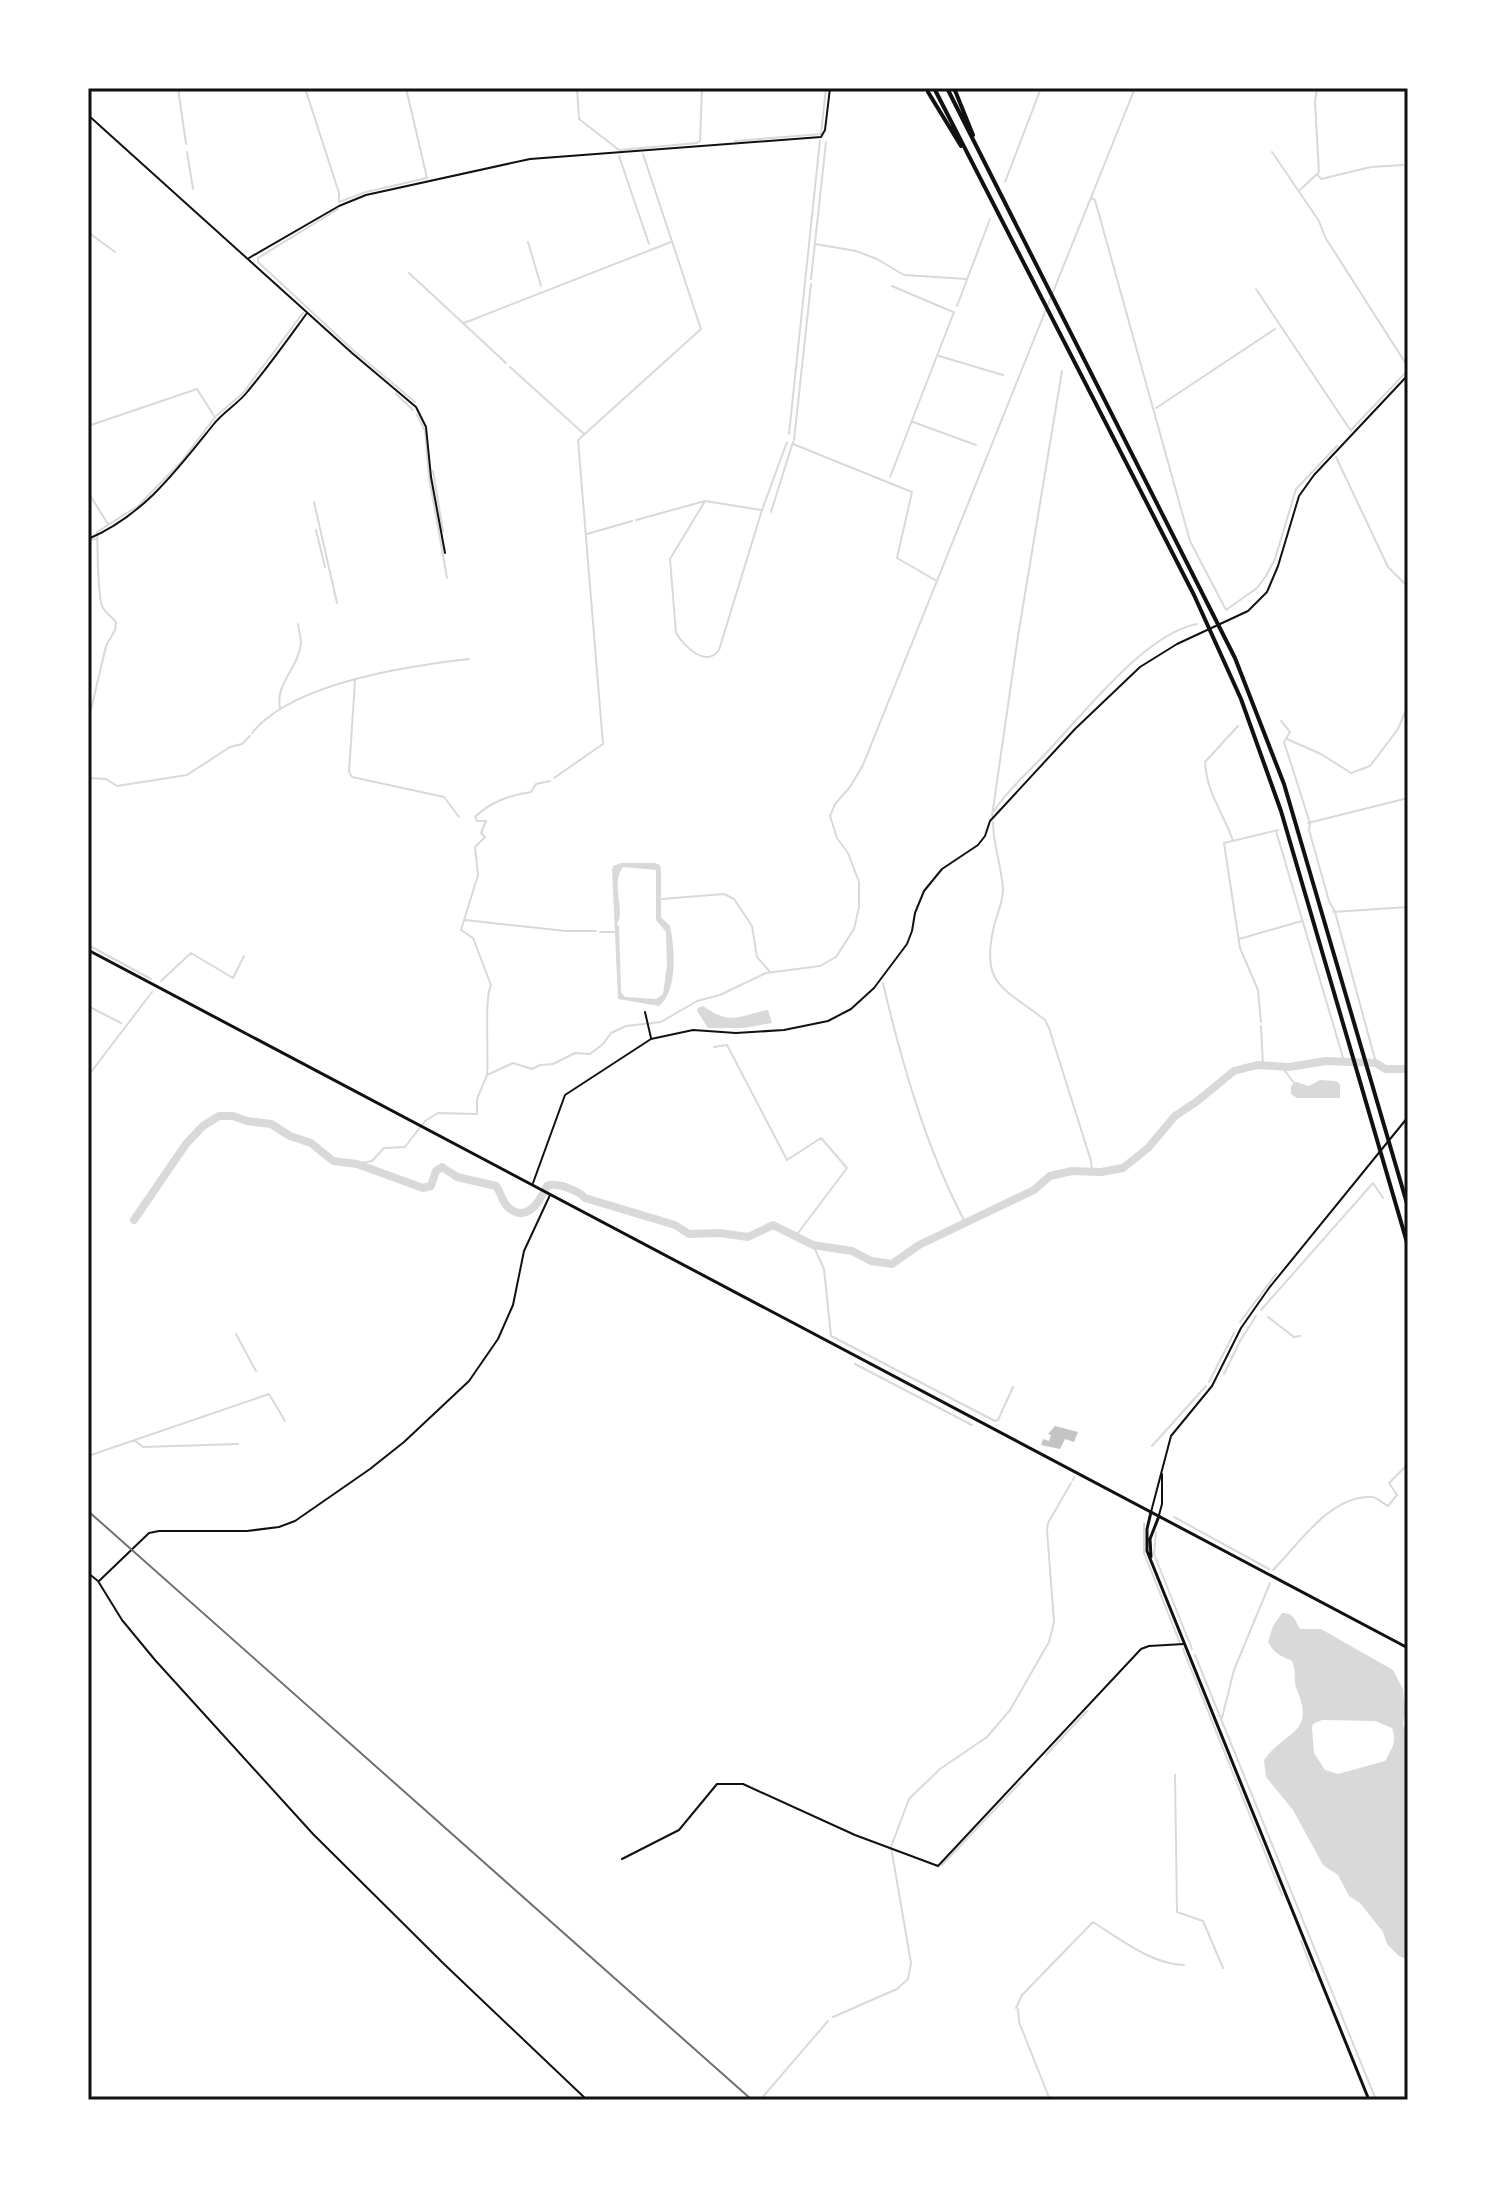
<svg xmlns="http://www.w3.org/2000/svg" width="1496" height="2188" viewBox="0 0 1496 2188" font-family="'Space Grotesk',sans-serif">
<rect width="100%" height="100%" fill="#fff"/>
<!-- water -->
<path fill="#d9d9d9" fill-rule="evenodd" d="M621,863H655L660,865L661,870V917L670,926C675,948 678,991 659,1006L618,999L612,870L613,866ZM623,867L656,870V920L666,932L667,965L663,994L656,999L625,997L621,992L619,926L617,924C626,910 610,884 623,867Z
M703,1006C732,1026 736,1016 768,1010L772,1023L743,1028H708L697,1011L698,1008Z
M1320,1080L1336,1081L1340,1084V1098H1297L1291,1094V1086L1296,1082L1309,1086Z
M1282,1613C1294,1613 1295,1620 1300,1629H1321L1393,1670L1403,1689L1405,1712L1403,1724L1408,1736V1960L1399,1956L1387,1944L1383,1932L1360,1903L1349,1896L1338,1875L1323,1865L1293,1810L1266,1777L1264,1760C1284,1731 1316,1734 1297,1690C1292,1679 1298,1671 1291,1660C1281,1657 1273,1652 1268,1642L1273,1626ZM1322,1720L1375,1721L1392,1728C1397,1741 1392,1749 1385,1761L1338,1774L1325,1770L1314,1753L1312,1728L1313,1724Z"/>
<g fill="none" stroke-linecap="round" stroke-linejoin="round">
<!-- stream -->
<path stroke="#d9d9d9" stroke-width="2" d="M178,88L186,144
M305,88L339,193V201
M577,88L579,119L619,150L697,143L700,141L702,88
M1405,88L1408,90
M88,109L91,113
M88,119L90,122
M821,134L826,88
M735,141L821,134
M187,152L193,189
M1272,152L1319,221L1325,237L1408,367
M619,156L649,244
M1317,174L1321,179L1371,167L1403,165
M1005,182L1041,88
M1300,190L1319,172L1315,103L1317,88
M1091,198L1095,200L1190,541L1226,610L1257,588L1266,576L1275,559L1296,489L1337,446
M339,202L366,192L427,178L406,88
M338,209L258,258V262L354,351L415,402
M88,232L115,252
M528,242L541,286
M815,244L856,251L877,259L904,275L967,279
M409,273L506,363
M811,279L826,142
M892,286L953,312
M1256,289L1351,431
M957,306L990,219
M464,323L671,242
M939,356L1003,375
M510,367L583,433
M396,394L413,410
M1156,408L1275,329
M417,415L425,431L429,477L447,578
M913,422L976,445
M88,426L197,389L214,416
M1351,430L1408,370
M789,434L820,140
M794,440L811,284
M793,444L912,492L897,558L935,580
M1336,457L1388,567L1408,587
M433,471L443,531
M890,477L954,312
M88,492L108,524
M705,501L670,559L676,633C685,647 706,668 719,650L762,510L787,442
M314,502L337,603
M771,512L793,442
M636,520L705,501L761,510
M316,530L325,567
M587,534L632,521
M88,541L98,538
M355,681L349,772L352,777L444,797L459,817
M280,708C275,683 298,669 301,644C301,638 299,630 298,624
M1281,721L1290,732L1284,742L1310,823L1309,830L1329,901L1335,912L1376,1063
M88,722L106,646L115,630L116,622C112,617 106,613 103,608C97,598 98,547 97,532L138,506L181,462L215,417L243,393L303,313
M252,733C292,683 407,666 469,659
M1287,739L1321,754L1351,773L1370,766L1398,729L1408,705
M88,778L106,779L117,786L187,775L230,747L242,744L250,736
M554,778L603,744L578,440L701,329L643,154
M992,814C1007,790 1030,771 1049,750C1084,713 1146,633 1197,624
M992,816L1018,636L1062,371
M993,822C993,845 1002,867 1003,890C1003,901 997,915 994,926C980,985 1003,987 1045,1020L1049,1028L1091,1161L1092,1171
M1308,823L1408,798
M1276,831L1344,1061
M1233,841C1223,811 1207,795 1205,762L1238,726
M662,899L724,894L734,899L752,926L757,957L770,972
M1333,912L1408,907
M465,920L566,931H596
M600,932H615
M1239,939L1302,921
M88,945L151,979
M161,981L191,953L233,978L244,956
M883,983C902,1064 926,1148 965,1222
M88,1006L121,1023
M1261,1022L1258,990L1240,948L1224,843L1278,830
M1261,1026L1263,1065
M714,1047L727,1045L787,1160L821,1138L847,1168L795,1237
M1282,1067L1294,1083
M487,1074C489,1054 484,999 491,985L473,938L461,930L478,875L475,847L485,837L481,833L486,821H477L475,817C490,802 510,795 531,792L536,784L550,781
M88,1076L152,992
M357,1164L372,1161L384,1148L405,1147L425,1121L438,1113L477,1114V1099L487,1075L513,1063L532,1069L540,1065L553,1064L575,1053L590,1054L603,1044L611,1033L626,1026L661,1022L697,1001L720,995L766,973L820,966L836,957L854,929L859,907V882L848,853L837,838L830,816L835,804L850,787L863,765L1135,88
M813,1245L824,1269L831,1336L995,1421L998,1420L1013,1387
M1261,1310L1373,1183L1383,1198
M1268,1317L1294,1337L1300,1336
M1240,1322L1276,1274
M236,1334L256,1371
M855,1364L972,1425
M1224,1374L1240,1341L1256,1316
M1209,1382L1234,1333
M134,1440L143,1447L238,1444
M1152,1446L1206,1386
M88,1456L269,1394L285,1421
M1073,1480L1074,1477
M1174,1517L1269,1569
M1144,1523V1553L1180,1643
M1156,1532L1154,1554L1192,1649
M1273,1570C1300,1543 1330,1495 1372,1497C1377,1497 1383,1504 1388,1506L1397,1495L1389,1483L1408,1464
M1183,1649L1282,1895
M1195,1655L1376,2100
M1222,1718L1234,1670L1270,1583
M1046,1755L1087,1711
M1175,1775L1177,1912L1203,1921L1223,1968
M942,1865L1020,1783
M1301,1941L1313,1972
M1016,2008L1022,1995L1093,1922C1120,1939 1151,1964 1184,1965
M1018,2009L1019,2022L1050,2100
M833,2017L897,1989L908,1979L911,1963L891,1847L909,1799L940,1769L987,1737L1010,1710L1049,1642L1054,1622L1047,1530L1048,1523L1071,1483
M760,2100L828,2021"/>
<!-- river -->
<path stroke="#d9d9d9" stroke-width="8" d="M134,1220L186,1144L203,1126L219,1116H233L247,1121L271,1124L290,1136L311,1143L333,1161L357,1164L423,1188L431,1186L436,1171L442,1167L457,1177L496,1186C501,1192 502,1203 509,1208C527,1223 540,1201 547,1186C556,1182 578,1190 585,1198L675,1225L689,1234L720,1233L748,1237L773,1225L813,1245L852,1251L871,1261L892,1264L919,1245L1034,1190L1050,1176L1072,1171L1101,1172L1123,1168L1148,1148L1175,1116L1196,1102L1234,1071L1257,1065L1289,1067L1326,1061L1376,1063L1385,1069H1408"/>
</g>
<!-- building -->
<path fill="#c4c4c4" d="M1055,1426L1078,1432L1074,1442L1065,1439L1060,1449L1041,1445L1043,1439L1049,1441L1051,1435L1048,1434Z"/>
<g fill="none" stroke-linecap="round" stroke-linejoin="round">
<!-- minor -->
<path stroke="#111" stroke-width="2" d="M88,115L352,353L416,407L426,427L431,477L445,553
M249,258L339,206L366,195L530,159L821,137L825,130L830,88
M88,539C143,516 177,470 213,425C223,412 238,404 248,391C269,366 288,339 307,313
M645,1012L651,1038
M533,1183L565,1095L651,1039L693,1030L736,1033L784,1030L828,1021L851,1009L874,988L907,944L912,931L915,913L924,891L942,869L978,845L985,836L990,821L1075,729L1140,667L1177,644L1248,611L1267,592L1278,566L1299,496L1314,475L1408,375
M88,1573L98,1581L122,1620L155,1660L313,1834L444,1964L587,2100
M99,1581L149,1533L159,1531H247L279,1527L295,1521L370,1469L404,1442L469,1381L498,1339L513,1305L524,1251L550,1195
M622,1859L679,1830L717,1784H743L855,1835L938,1866L1141,1649L1149,1646L1184,1644"/>
<!-- tertiary -->
<path stroke="#111" stroke-width="2" d="M1151,1512L1171,1436L1212,1386L1241,1328L1269,1288L1408,1117
M1159,1515L1162,1504V1474"/>
<!-- secondary -->
<path stroke="#111" stroke-width="3" d="M1151,1512L1147,1529V1551L1369,2100
M1151,1557L1150,1539L1159,1516"/>
<!-- primary -->
<path stroke="#111" stroke-width="3" d="M88,950L1408,1648"/>
<!-- motorway -->
<path stroke="#111" stroke-width="4" d="M934,88L1194,595L1241,699L1281,811L1408,1246
M947,88L1235,658L1284,784L1408,1207
M954,88L973,135
M928,92L961,146"/>
<!-- rail -->
<path stroke="#707070" stroke-width="2" d="M88,1511L752,2100"/>
</g>
<!-- border -->
<rect width="1496" height="2188" fill="none" stroke="#ffffff" stroke-width="180"/>
<rect x="90" y="90" width="1316" height="2008" fill="none" stroke="#111" stroke-width="3"/>
</svg>
